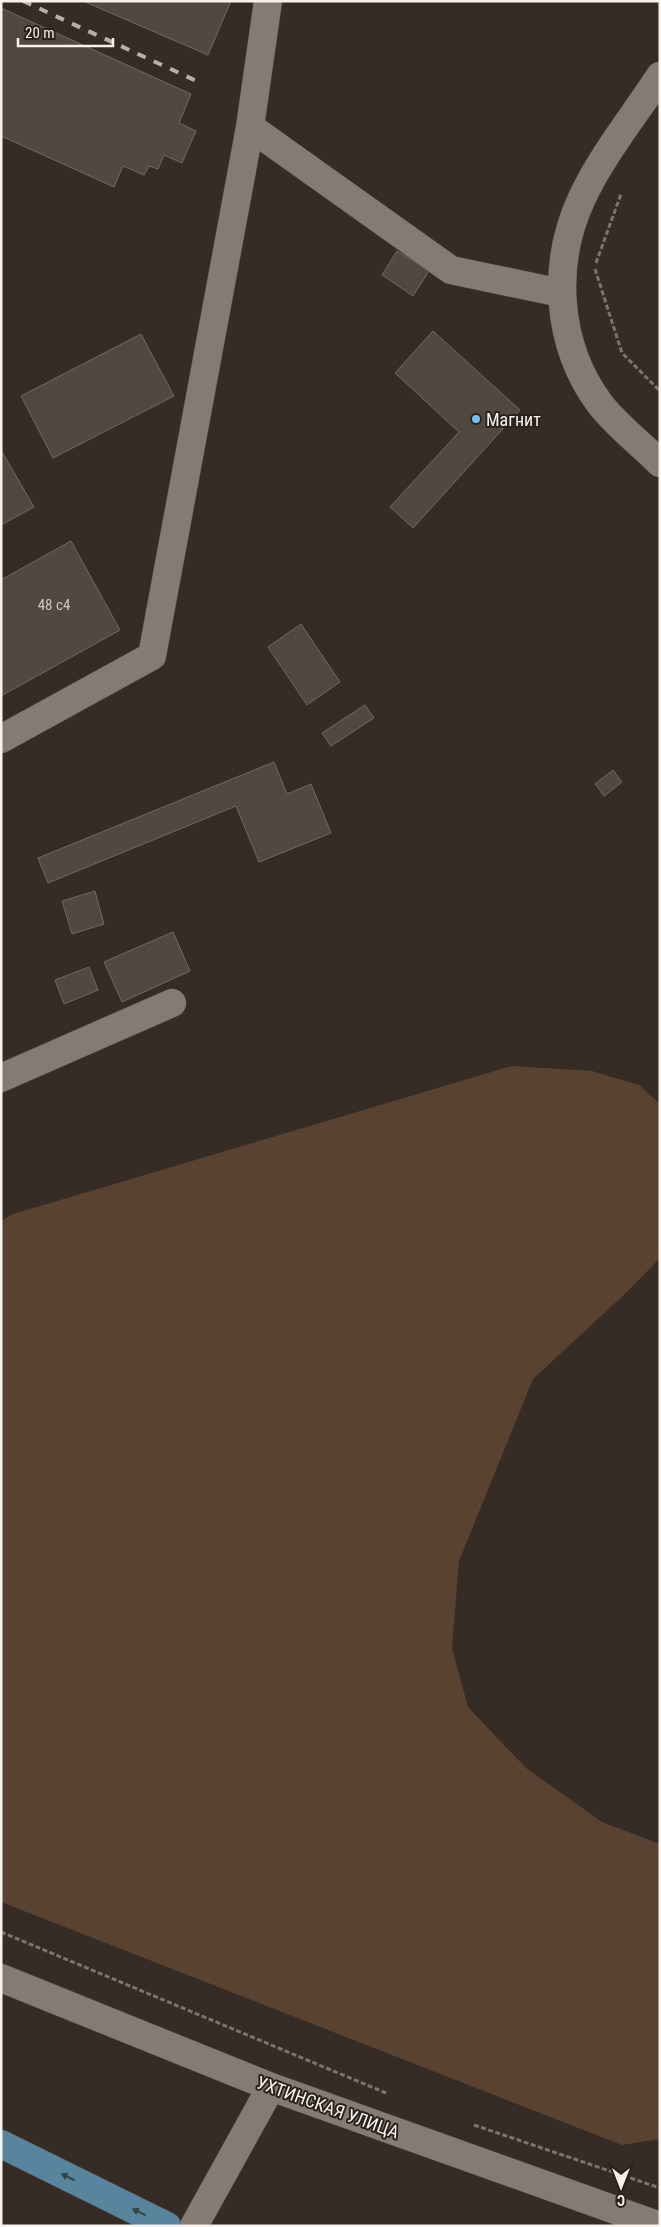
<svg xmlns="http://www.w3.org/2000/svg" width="661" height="2227" viewBox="0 0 661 2227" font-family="'Roboto Condensed',sans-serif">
<rect width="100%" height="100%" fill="#342c25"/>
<!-- green -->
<path fill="#594330" d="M512,1066L592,1071L639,1085L660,1104V1258L627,1292L533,1379L459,1561L452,1648L468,1707L526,1768L602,1822L660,1844V2139L622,2145L1,1902V1221L13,1214Z"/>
<!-- building -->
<path fill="#514841" stroke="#726962" d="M83,1H231L208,55Z
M1,8L191,94L179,123L196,131L182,163L164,155L158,169L149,166L144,175L123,166L114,187L1,136Z
M397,251L429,271L413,296L382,275Z
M433,331L520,410L413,528L390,507L459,432L395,373Z
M141,334L174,396L53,458L21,396Z
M1,450L34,507L1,525Z
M71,541L120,630L1,696V580Z
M301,624L340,682L307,705L268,647Z
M365,705L374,718L331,746L322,733Z
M274,762L287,794L311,784L331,833L259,862L236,806L48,883L38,858Z
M613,770L622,782L604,796L595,784Z
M95,891L104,924L72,934L62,901Z
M173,932L190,971L122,1002L104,962Z
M89,967L98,990L64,1004L55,980Z"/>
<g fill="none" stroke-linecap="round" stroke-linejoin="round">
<defs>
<path id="minor" d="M660,76C634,116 602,155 582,198C551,264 556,345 600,404C616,425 641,444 660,463
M250,127L451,270L561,293
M1,739L152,656L250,127L268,1
M1,1078L172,1003
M1,1978L271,2087L660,2226
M194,2226L271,2087"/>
<path id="major" d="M1,2144L167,2226"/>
</defs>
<!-- minor casing -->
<use href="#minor" stroke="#504944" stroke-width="29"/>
<!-- major casing -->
<use href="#major" stroke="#504944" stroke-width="29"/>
<!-- path -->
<path stroke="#7c756f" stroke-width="3" stroke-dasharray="5 2.5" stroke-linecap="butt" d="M596,263L621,194
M595,269L622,353L660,391
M1,1932L386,2093
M474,2125L660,2188"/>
<!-- minor -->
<use href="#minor" stroke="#857b73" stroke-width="28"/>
<!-- major -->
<use href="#major" stroke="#58859d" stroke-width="28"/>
<!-- rail -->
<path stroke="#b6b0ab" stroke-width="4" stroke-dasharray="9 9" stroke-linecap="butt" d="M23,1L201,83"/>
</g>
<!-- one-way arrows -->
<defs><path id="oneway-solid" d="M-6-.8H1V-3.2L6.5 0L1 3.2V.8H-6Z" transform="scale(1.25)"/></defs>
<g fill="#384043">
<use href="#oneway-solid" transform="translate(68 2177) rotate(-154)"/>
<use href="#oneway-solid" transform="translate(139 2212) rotate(-154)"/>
</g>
<!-- markers -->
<circle fill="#6ec2f3" stroke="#2a221c" stroke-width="2" cx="476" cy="419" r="5"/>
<g text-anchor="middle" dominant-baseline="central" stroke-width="4" stroke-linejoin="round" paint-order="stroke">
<!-- number labels -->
<g font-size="15" fill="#cec8c3">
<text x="54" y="605">48 с4</text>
</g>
<!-- poi labels -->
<g font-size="18" fill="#f8f2ee" stroke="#2a221c" text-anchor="start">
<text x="486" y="419">Магнит</text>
</g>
<!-- street labels -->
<g font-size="18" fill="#f8f2ee" stroke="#2a221c">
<text transform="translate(328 2107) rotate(20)">УХТИНСКАЯ УЛИЦА</text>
</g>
</g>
<!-- border -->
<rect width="661" height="2227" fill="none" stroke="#f8f2ee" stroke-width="5"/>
<!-- north arrow -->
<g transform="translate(621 2187) rotate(180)" stroke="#2a221c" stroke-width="4" paint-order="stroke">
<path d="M0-4L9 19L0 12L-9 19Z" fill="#f8f2ee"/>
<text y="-8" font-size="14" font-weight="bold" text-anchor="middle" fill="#f8f2ee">С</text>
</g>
<!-- scale -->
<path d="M18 38v8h95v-8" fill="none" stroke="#f8f2ee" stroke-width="2.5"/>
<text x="25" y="38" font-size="15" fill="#f8f2ee" stroke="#2a221c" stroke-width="4" paint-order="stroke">20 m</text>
</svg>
